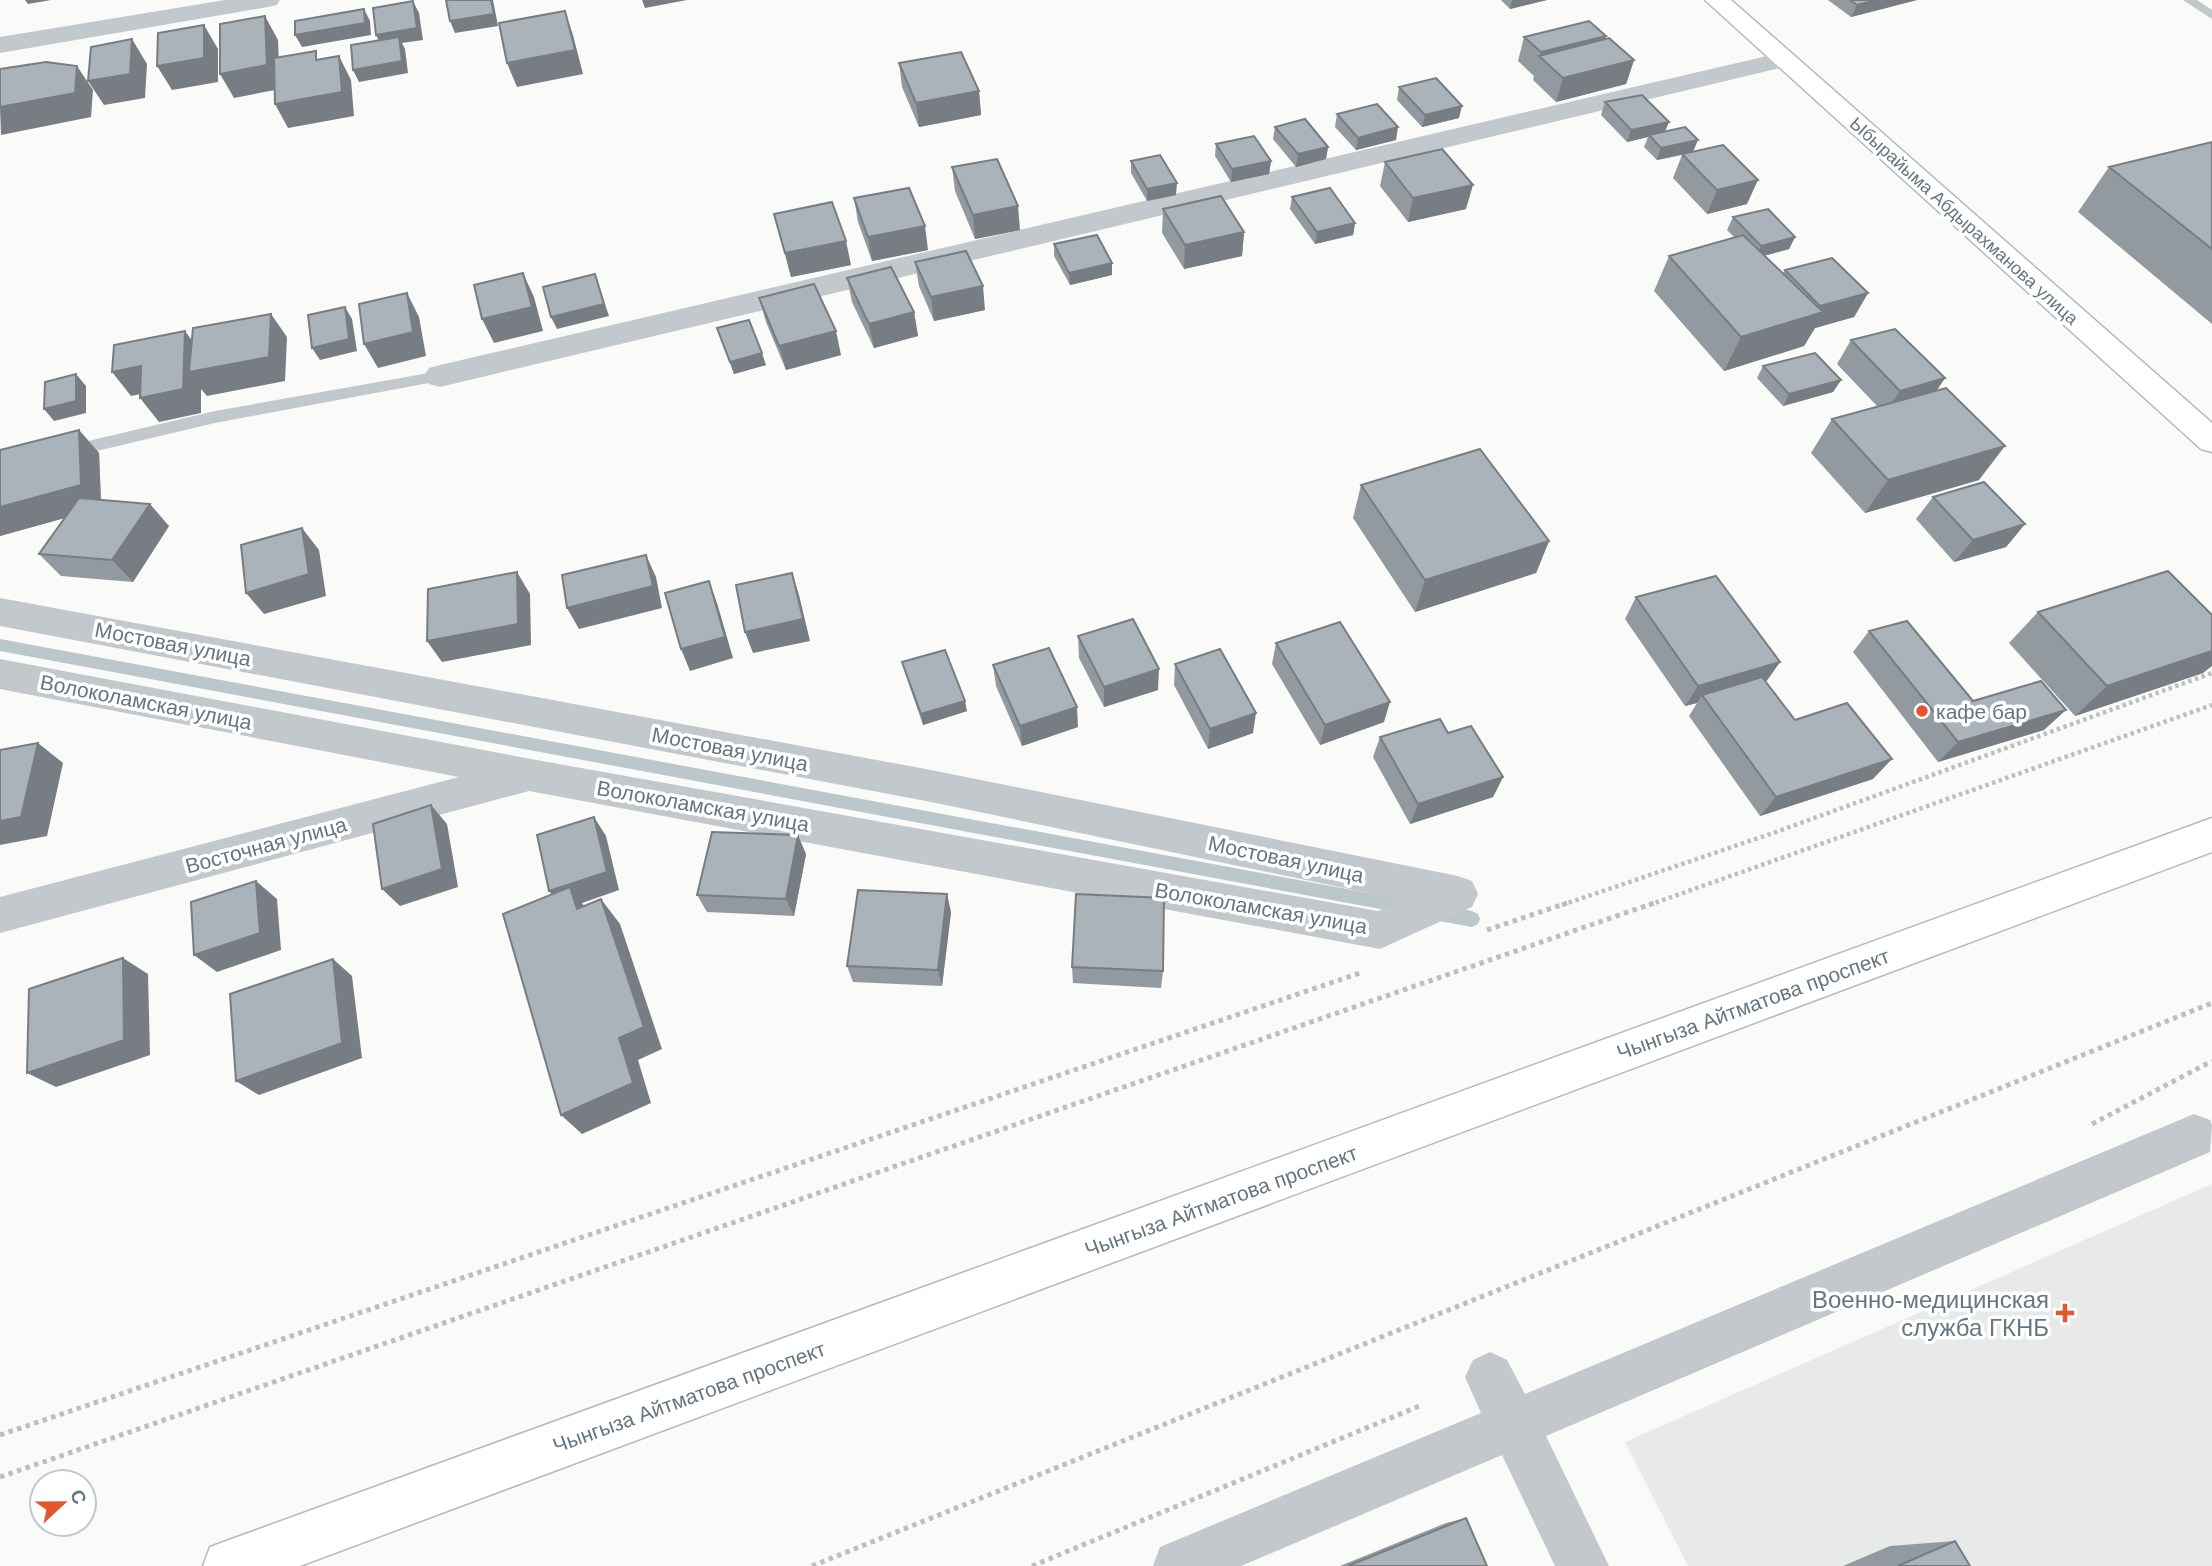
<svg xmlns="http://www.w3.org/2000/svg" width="2212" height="1566" viewBox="0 0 2212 1566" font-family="Arial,sans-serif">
<rect width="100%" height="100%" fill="#fafaf8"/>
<!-- built -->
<path fill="#e8e9e9" d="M2212,1184V1566H1688L1625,1442Z"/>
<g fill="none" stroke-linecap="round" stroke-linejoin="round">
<!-- stream -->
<path fill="#bbc7cb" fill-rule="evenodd" d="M0,639L1412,901L1418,903L1420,908L1418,913L1412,915L0,651Z
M1434,904L1472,911L1478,914L1480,919L1478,924L1472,927L1434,920L1428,917L1426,912L1428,907Z"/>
<defs>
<path id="secondary" d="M1705,0H1731L2212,423V452L2201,449Z
M2212,818V852L300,1566H203L210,1547L229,1540Z"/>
</defs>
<!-- secondary casing -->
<use href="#secondary" stroke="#b3babf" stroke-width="3"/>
<!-- path-far1 -->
<path stroke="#bbbfc2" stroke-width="4.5" stroke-dasharray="3.5 3.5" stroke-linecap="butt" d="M1562,905L1776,832L2212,673
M1649,905L2212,705"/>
<!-- path -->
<path stroke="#bbbfc2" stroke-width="5" stroke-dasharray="4.5 4.5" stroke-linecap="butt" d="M1487,930L1567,903
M2092,1124L2212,1061
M0,1435L1360,973
M0,1477L1654,903
M812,1566L2212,1003
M1032,1566L1422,1405"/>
<!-- lane -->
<path fill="#c3c8cc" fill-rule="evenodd" d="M2183,0H2197L2212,10V19Z
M440,371L448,376L445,380L215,423L67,458L59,452L67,446L215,411Z"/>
<!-- street -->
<path fill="#c3c8cc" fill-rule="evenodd" d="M225,0H280L277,5L268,7L0,53V37Z
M1784,52L1793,55L1797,60L1793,65L440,387L429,384L424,376L429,368L440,365Z
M0,598L931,770L1458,876L1472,881L1478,894L1472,907L1380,949L529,791L0,933V897L459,777L0,689V659L531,759L1378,911L1402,900L931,802L0,626Z
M2194,1114L2210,1120L2212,1125L2210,1152L1546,1436L1609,1566H1555L1502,1455L1241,1566H1153L1160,1547L1481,1413L1465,1377L1473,1360L1490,1352L1507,1360L1525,1394Z"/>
<!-- secondary -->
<use href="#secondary" fill="#fff" fill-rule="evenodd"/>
</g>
<!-- wall -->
<path fill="#929a9f" d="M1501,0H1547L1510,9Z
M1828,0H1917L1851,17Z
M1606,36L1605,39L1634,60L1626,84L1556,102L1533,80L1534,76L1518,61L1524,37Z
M899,63L979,91L981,115L919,127L902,87Z
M1399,87L1459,118L1422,127L1397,100Z
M1605,102L1665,131L1693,151L1747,204L1707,214L1673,178L1682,155L1657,160L1644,147L1648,137L1627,142L1601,115Z
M1337,114L1396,140L1356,150L1335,127Z
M1275,127L1328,147L1326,159L1296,167L1273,139Z
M2212,142V324L2078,212L2109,167Z
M1216,144L1271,161L1269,174L1231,182L1215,156Z
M1131,161L1176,195L1147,201L1131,173Z
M1385,162L1466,209L1408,222L1380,186Z
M952,167L1020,230L975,239L955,191Z
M1292,197L1355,223L1353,235L1315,244L1290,209Z
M854,198L928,250L872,261L858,222Z
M1163,209L1244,232L1242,256L1184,269L1162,233Z
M774,214L851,265L791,277Z
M1733,217L1795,237L1789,249L1764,256L1783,273L1785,270L1868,293L1854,317L1815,328L1804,346L1724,371L1654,291L1669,256L1735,238L1727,230Z
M1054,244L1112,275L1070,285L1054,256Z
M915,262L985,310L934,321L919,286Z
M847,278L914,312L918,336L874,348L852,302Z
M759,298L841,355L786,370L766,322Z
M717,328L766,365L734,374Z
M1851,340L1945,378L1937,390L1979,480L1865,513L1811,453L1832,419L1877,406L1837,364Z
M1763,366L1841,380L1833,392L1783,406L1757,378Z
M79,430L99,453L101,499L169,526L133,582L61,576L39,554L64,518L0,536V450Z
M1361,485L1549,541L1536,573L1415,612L1353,518Z
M1933,497L2025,524L2006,547L1954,562L1916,519Z
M1636,597L1780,662L1766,682L1795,720L1873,779L1760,816L1689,716L1697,703L1685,706L1625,619Z
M2038,612L2203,673L2075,716L2009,643Z
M1869,631L1973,701L2044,730L1938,762L1853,652Z
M1078,636L1158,690L1104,707L1079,658Z
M1276,643L1384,722L1320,745L1272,664Z
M902,662L967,711L923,725L905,673Z
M1175,664L1253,733L1208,749L1174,685Z
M993,665L1078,727L1022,746L996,686Z
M1380,737L1503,777L1493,797L1410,824L1373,757Z
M806,854L794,916L707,912L697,895Z
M951,912L942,986L853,982L847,966Z
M1072,967L1163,971L1161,988L1073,983Z
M1466,1518L1487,1566H1340L1446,1523Z
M1955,1541L1970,1566H1843L1890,1546Z"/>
<!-- shaded-wall -->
<path fill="#777d82" d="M25,0H51L28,4Z
M491,0H493L498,26L455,33L450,21Z
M642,0H687L645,8Z
M1512,0H1547L1510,9Z
M1877,0H1917L1851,17L1857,5Z
M413,1L419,13L423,40L402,43L405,49L408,73L359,82L353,70L382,47L376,35Z
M364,9L370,21L371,35L302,47L295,35Z
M565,11L573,35L583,74L517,87L507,63Z
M265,16L278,40L280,89L234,98L220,74Z
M204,25L218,49V82L172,90L157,66Z
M1606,36L1598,60L1540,56L1541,52Z
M132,39L147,64L145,98L104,105L88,81Z
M339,56L351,80L354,116L288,128L275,104Z
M1634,60L1626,84L1556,102L1563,78Z
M77,66L93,90L91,117L1,135L0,107Z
M979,91L981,115L919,127L916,103Z
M1462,106L1459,118L1422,127L1425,115Z
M1669,122L1664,134L1649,135L1648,137L1627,142L1631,130Z
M1398,127L1396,140L1356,150L1358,138Z
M1698,140L1693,152L1657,160L1661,148Z
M1328,147L1326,159L1296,167L1298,154Z
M1271,161L1269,174L1231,182L1232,169Z
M1758,180L1747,204L1707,214L1717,190Z
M1177,183L1176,195L1147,201V189Z
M1473,185L1466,209L1408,222L1413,198Z
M1018,206L1020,230L975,239L973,215Z
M1355,223L1353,235L1315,244L1317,232Z
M925,226L928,250L872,261L868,237Z
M1244,232L1242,256L1184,269L1185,245Z
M1795,237L1789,249L1755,258L1761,246Z
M846,241L851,265L791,277L785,253Z
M1112,263V275L1070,285L1069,273Z
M523,273L534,297L543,331L494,343L482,319Z
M595,274L609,316L557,329L551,317Z
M983,286L985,310L934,321L931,297Z
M407,293L419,317L426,356L378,368L364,344Z
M1868,293L1854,317L1815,328L1804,346L1724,371L1741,337L1816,314L1820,306Z
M345,307L352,319L357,351L320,360L312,348Z
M914,312L918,336L874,348L869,324Z
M271,314L287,337L285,381L207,396L201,389V413L159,422L140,398L185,331L202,354Z
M836,331L841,355L786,370L779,346Z
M762,353L766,365L734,374L730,362Z
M141,366L160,390L131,396L112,372Z
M76,374L86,386V413L54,421L44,409Z
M1945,378L1929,402L1884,414L1900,391Z
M1841,380L1833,392L1783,406L1789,394Z
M79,430L99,453L101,508L0,536V507Z
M2005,446L1979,480L1865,513L1888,480Z
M150,504L169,526L133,582L112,560Z
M2025,524L2006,547L1954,562L1973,540Z
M302,528L319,550L326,596L264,614L246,593Z
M1549,541L1536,573L1415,612L1425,580Z
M646,555L656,577L662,608L579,629L567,608Z
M517,572L530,594L531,645L442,662L427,641Z
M792,573L799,595L810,641L753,653L745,632Z
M709,581L717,603L733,658L690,671L681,649Z
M2212,651V666L2203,673L2075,716L2107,686Z
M1780,662L1765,683L1702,695L1697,703L1685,706L1698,686Z
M1159,669L1158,690L1104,707V687Z
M965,701L967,711L923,725L921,714Z
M1390,702L1384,722L1320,745L1325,725Z
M1077,707L1078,727L1022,746L1020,726Z
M2066,710L2044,730L1938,762L1958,742Z
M1256,713L1253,733L1208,749L1210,729Z
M38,743L63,763L47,836L0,845V821Z
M1892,759L1873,779L1760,816L1776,797Z
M1503,777L1493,797L1410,824L1418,804Z
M431,805L447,824L458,887L400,906L382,889Z
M594,817L606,836L619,890L582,903L589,913L563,909L549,891Z
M798,835L806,854L794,916L786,899Z
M256,881L277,899L281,950L217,972L194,955Z
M947,894L951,912L942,986L938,970Z
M601,899L620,924L662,1049L638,1060L651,1103L582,1134L561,1115L619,1038Z
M123,958L148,974L150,1055L56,1087L27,1073Z
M333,959L352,976L362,1058L259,1095L236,1081Z"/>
<!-- building -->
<path fill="#aab3b9" stroke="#777d82" stroke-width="2" d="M446,0H491L494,14L450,21Z
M1850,0H1877L1857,5Z
M413,1L417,28L376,35L373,8Z
M364,9L365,23L295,35V21Z
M565,11L575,50L507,63L499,23Z
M265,16L267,65L220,74V24Z
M1589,21L1606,36L1541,52L1524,37Z
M204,25V58L157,66L158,33Z
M399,37L402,61L353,70L351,45Z
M1609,38L1634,60L1563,78L1539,56Z
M132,39L130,74L88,81L91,47Z
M316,51V60L339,56L342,92L275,104L274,58Z
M961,52L979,91L916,103L899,63Z
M46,62L77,66L75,93L0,107V69Z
M1436,78L1462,106L1425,115L1399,87Z
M1642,95L1669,122L1631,130L1605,102Z
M1377,104L1398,127L1358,138L1337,114Z
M1305,119L1328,147L1298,154L1275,127Z
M1685,127L1698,140L1661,148L1649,135Z
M1254,136L1271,161L1232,169L1216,144Z
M2212,142V249L2109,167Z
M1723,145L1758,180L1717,190L1682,154Z
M1442,149L1473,185L1413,198L1385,162Z
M1160,155L1177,183L1147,189L1131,161Z
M997,159L1018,206L973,215L952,167Z
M909,188L925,226L868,237L854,198Z
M1330,188L1355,223L1317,232L1292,197Z
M1221,196L1244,232L1185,245L1163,209Z
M832,202L846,241L785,253L774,214Z
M1768,209L1795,237L1761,246L1733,217Z
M1097,235L1112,263L1069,273L1054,244Z
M1743,235L1823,312L1741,337L1669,256Z
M966,251L983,286L931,297L915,262Z
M1832,258L1868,293L1820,306L1785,270Z
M891,267L914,312L869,324L847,278Z
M523,273L532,307L482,319L474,285Z
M595,274L604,304L551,317L543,287Z
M814,284L836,331L779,346L759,298Z
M407,293L413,332L364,344L359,304Z
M345,307L349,339L312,348L308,315Z
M271,314L269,357L189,372L193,328Z
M749,320L762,353L730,362L717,328Z
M1895,329L1945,378L1900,391L1851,340Z
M185,331L183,389L140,398L141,366L112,372L114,345Z
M1815,353L1841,380L1789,394L1763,366Z
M76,374V401L44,409L45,382Z
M1946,388L2005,446L1888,480L1832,419Z
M79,430L81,485L0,507V450Z
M1480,449L1549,541L1425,580L1361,485Z
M1984,482L2025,524L1973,540L1933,497Z
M79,498L150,504L112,560L39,554Z
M302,528L309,574L246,593L241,545Z
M646,555L653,586L567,608L562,575Z
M2168,571L2212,615V651L2107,686L2038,612Z
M517,572L518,624L427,641L428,589Z
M792,573L803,619L745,632L736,585Z
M1716,576L1780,662L1698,686L1636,597Z
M709,581L725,637L681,649L665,593Z
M1133,619L1159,669L1104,687L1078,636Z
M1907,621L1973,701L2041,681L2066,710L1958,742L1869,631Z
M1340,622L1390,702L1325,725L1276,643Z
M1049,648L1077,707L1020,726L993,665Z
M1220,649L1256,713L1210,729L1175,664Z
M945,650L965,701L921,714L902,662Z
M1762,677L1795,720L1847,703L1892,759L1776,797L1702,695Z
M1440,719L1448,733L1471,726L1503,777L1418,804L1380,737Z
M38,743L21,817L0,821V750Z
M431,805L442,869L382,889L373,824Z
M594,817L607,872L549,891L537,835Z
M712,832L798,835L786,899L697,895Z
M256,881L260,933L194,955L191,902Z
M570,887L577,909L601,899L644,1027L619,1038L633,1083L561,1115L503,914Z
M858,890L947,894L938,970L847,966Z
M1076,894L1164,898L1163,971L1072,967Z
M123,958L124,1040L27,1073L29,989Z
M333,959L342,1043L236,1081L230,994Z
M1466,1518L1487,1566H1348Z
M1955,1541L1970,1566H1898Z"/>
<!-- markers -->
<g fill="#e4572e" stroke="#fff" stroke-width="2.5">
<circle cx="1922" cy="711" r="7"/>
<path d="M2061.5 1302.5h7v7h7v7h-7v7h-7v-7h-7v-7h7z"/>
</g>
<g text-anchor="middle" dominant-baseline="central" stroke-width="7" stroke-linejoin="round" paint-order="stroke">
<!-- far-street labels -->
<g font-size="18" fill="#657683" stroke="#fff">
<text transform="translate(1964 221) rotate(42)">Ыбырайыма Абдырахманова улица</text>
</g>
<!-- street labels -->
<g font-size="21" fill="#657683" stroke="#fff">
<text transform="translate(173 644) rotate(11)">Мостовая улица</text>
<text transform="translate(146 702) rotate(11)">Волоколамская улица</text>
<text transform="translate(730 749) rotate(11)">Мостовая улица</text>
<text transform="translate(703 806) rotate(10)">Волоколамская улица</text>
<text transform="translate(266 845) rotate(-15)">Восточная улица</text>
<text transform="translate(1286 859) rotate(12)">Мостовая улица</text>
<text transform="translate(1261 908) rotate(10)">Волоколамская улица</text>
<text transform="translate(1753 1004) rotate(-20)">Чынгыза Айтматова проспект</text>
<text transform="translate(1221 1201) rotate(-20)">Чынгыза Айтматова проспект</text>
<text transform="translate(689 1397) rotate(-20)">Чынгыза Айтматова проспект</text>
</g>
<!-- poi labels -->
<g font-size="21" fill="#657683" stroke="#fff" text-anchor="start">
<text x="1936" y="711">кафе бар</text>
</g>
<!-- near-poi labels -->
<g font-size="24" fill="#657683" stroke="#fff" text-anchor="end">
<text x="2049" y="1299">Военно-медицинская<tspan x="2049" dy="28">служба ГКНБ</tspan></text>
</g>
</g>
<!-- north arrow -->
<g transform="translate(63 1503) rotate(68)"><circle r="33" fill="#ffffff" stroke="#c1c8cd" stroke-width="2"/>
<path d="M0-5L12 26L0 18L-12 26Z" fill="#e4572e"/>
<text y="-10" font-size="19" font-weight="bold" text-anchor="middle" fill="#657683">С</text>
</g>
</svg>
